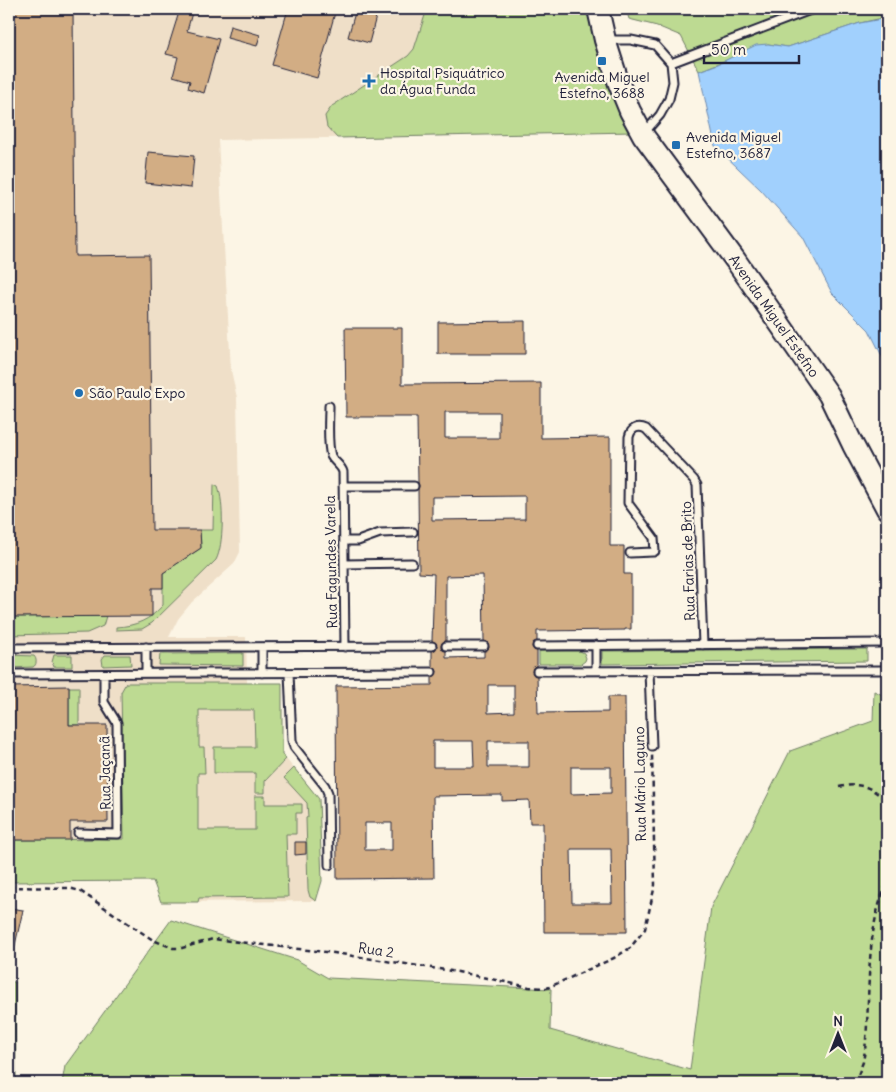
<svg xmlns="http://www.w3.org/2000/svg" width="896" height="1092" viewBox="0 0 896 1092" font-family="Delius,sans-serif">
<rect width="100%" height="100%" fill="#fcf5e5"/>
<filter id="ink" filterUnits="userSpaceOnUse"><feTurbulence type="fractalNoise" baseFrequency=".02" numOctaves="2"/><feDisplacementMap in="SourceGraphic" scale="10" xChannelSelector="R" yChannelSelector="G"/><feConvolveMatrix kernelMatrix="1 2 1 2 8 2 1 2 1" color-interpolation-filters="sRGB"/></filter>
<g filter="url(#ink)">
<!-- built -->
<path fill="#efdfc8" d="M9,9H592L603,71L633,132L218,140L231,370L237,398L240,552L234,564L192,602L178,619L169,637H246L247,683H282V754L319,799L322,881L316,901L161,902L153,881L9,882Z"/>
<!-- green -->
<path fill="#bdda92" stroke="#707e66" d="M427,9H592L603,71L633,132L337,138L327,127L325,116L332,106L408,56L414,49Z
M626,9H887V17L860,23L788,47L768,44L699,71L681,36L657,26L629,19Z
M214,484L218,486C224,502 224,545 216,560L152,623L142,629L116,630V627C136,626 150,620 163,605V573L201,548L200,530H213Z
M106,616L103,626L87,633L9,635V617Z
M867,649V661L602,664V651Z
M539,651H580L584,653L586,658L585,661L581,664H539Z
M243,653V666L159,665L160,654H161Z
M9,655L34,656C37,659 37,665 33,667L9,668Z
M54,655H72V667H54L52,662Z
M105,655H130L131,665L103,666L102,659Z
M126,683H282V754L286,759L265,781V793H255V773H214V747H255L254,710H199V747H204L205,773H198V830H255V796H265V804H302V813H296V834H286L288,897L199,898L198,902H161L153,881L9,882V840L124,839L121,692Z
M69,687H79V725H69Z
M874,691L887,697V1083H62L65,1066L171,920L297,960L328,978L551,989L550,1030L690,1070L711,907L790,751L873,721Z
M294,768L319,799L322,881L316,901L310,897L308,890L306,818L308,817L307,803L284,778Z
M9,979L15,983L16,1083H9Z"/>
<!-- water -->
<path fill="#a1d0fd" stroke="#6e8aaf" d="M887,18V366L869,330L832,293L803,237L761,190L715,146L699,71L718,64L756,45L768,44L788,47L860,23Z"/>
<!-- building -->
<path fill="#d2ad84" stroke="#22223b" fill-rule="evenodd" d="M9,9H73L75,256L149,255L152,530H200L201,548L163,573V588H152V616L9,617Z
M180,9H193L187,31L219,39L204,93L188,88L190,81L173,76L178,57L166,54Z
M288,9H336L317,78L272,65Z
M356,9H378L369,43L348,37Z
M230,26L260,35L257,46L227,38Z
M148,152L194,156L191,188L145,183Z
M525,321V354H438V322Z
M345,328H402V384L541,383V438L610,437V546H624V574H631V629H625V630L537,631V641L533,643L532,647L534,650L537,651V666L533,668L532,672L534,675L537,676L538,713L608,712V697H625L627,932H544L543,823H530L529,800L502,801V795L433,796L434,878L337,879L336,686L432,685V677L437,672L436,669L432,667V651L437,646L436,643L432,641L434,574L419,573L418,490L419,486L418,482L417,417H346ZM445,412H499V438H445ZM525,496V519L432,520V497ZM483,575L484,641L488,643L489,648L484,651V657L446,658V651L443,650L441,646L442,643L446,641V576ZM488,685H514V712L488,713ZM433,741H473L474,767H433ZM488,741H529V767H488ZM571,767H611V793L571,794ZM365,823H392V850H365ZM571,849H611L612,903H572Z
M69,686V725H107L108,822H70V840H9V687Z
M295,842H306V854L295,855Z
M10,908L23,910L13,954H9V914Z"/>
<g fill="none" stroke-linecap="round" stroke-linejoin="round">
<defs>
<path id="service" d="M608,40H631L655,45L671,63L673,82L669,99L660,115L645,132
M671,63L813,9
M329,406C329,420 327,443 331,456C334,462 341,465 343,472L345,647
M343,486H414
M344,541H358L380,533L413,532
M630,553L653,552L655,551L654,538L628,503L629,437C631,428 638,425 646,429L694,480L697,485L703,645
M344,564L412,563
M446,646H484
M537,646L887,643
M146,647V673
M262,647V673
M9,648L432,646
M537,671L887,670
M596,671V645
M649,671L652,746
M289,673L292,740L294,747L325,786L328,793L329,865
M9,674L432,672
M78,833L118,834L117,723L104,702V674"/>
<path id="secondary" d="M598,9L605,40L619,84L630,111L643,135L736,261L829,395L853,445L887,509"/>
</defs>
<!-- service casing -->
<use href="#service" stroke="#22223b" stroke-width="11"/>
<!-- secondary casing -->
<use href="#secondary" stroke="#22223b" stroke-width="24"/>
<!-- path -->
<path stroke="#22223b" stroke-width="2.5" stroke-dasharray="5 4" stroke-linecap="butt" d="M839,787C861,782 872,787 887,802
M9,887L69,888L80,891L153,940L173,948H182L213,939L334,953L458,972L529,987L547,988L614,958L630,948L645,929L655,885L652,754
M855,1083L863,1062L865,1050C871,995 864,934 887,883"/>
<!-- service -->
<use href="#service" stroke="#fcf5e5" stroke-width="7"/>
<!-- secondary -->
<use href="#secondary" stroke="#fcf5e5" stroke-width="20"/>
</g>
</g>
<!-- markers -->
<g fill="#1f6fb2" stroke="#fcf5e5" stroke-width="2">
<rect x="597" y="56" width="10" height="10" rx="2.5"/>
<path d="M366.5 73.5h5v5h5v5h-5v5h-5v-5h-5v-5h5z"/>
<rect x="671" y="140" width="10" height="10" rx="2.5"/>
<circle cx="79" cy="393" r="5"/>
</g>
<g text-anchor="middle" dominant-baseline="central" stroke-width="4.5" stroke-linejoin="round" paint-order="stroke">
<!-- poi labels -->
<g font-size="14" fill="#22223b" stroke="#fcf5e5" text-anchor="start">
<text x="380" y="73">Hospital Psiquátrico<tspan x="380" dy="16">da Água Funda</tspan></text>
<text x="602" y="77" text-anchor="middle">Avenida Miguel<tspan x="602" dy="16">Estefno, 3688</tspan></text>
<text x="686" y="137">Avenida Miguel<tspan x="686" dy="16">Estefno, 3687</tspan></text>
<text x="89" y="393">São Paulo Expo</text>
</g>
<!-- street labels -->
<g font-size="14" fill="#22223b" stroke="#fcf5e5">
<text transform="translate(774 316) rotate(55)">Avenida Miguel Estefno</text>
<text transform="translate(688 561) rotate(-92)">Rua Farias de Brito</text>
<text transform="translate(331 562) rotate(-91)">Rua Fagundes Varela</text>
<text transform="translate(105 773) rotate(-91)">Rua Jaçanã</text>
<text transform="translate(640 784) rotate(-91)">Rua Mário Laguno</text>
<text transform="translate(376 950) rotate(9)">Rua 2</text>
</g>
</g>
<!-- margin -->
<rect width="896" height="1092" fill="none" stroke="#fcf5e5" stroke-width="30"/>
<rect x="15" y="15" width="866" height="1062" fill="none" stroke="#22223b" stroke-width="2" filter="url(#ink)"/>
<!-- north arrow -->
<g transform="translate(838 1034)" stroke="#fcf5e5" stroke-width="4" paint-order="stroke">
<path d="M0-4L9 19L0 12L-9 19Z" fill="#22223b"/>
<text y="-8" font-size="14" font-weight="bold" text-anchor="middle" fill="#22223b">N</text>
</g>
<!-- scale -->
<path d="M704 55v8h95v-8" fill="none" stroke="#22223b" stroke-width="2.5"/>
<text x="711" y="55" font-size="15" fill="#22223b" stroke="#fcf5e5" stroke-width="4" paint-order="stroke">50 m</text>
</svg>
